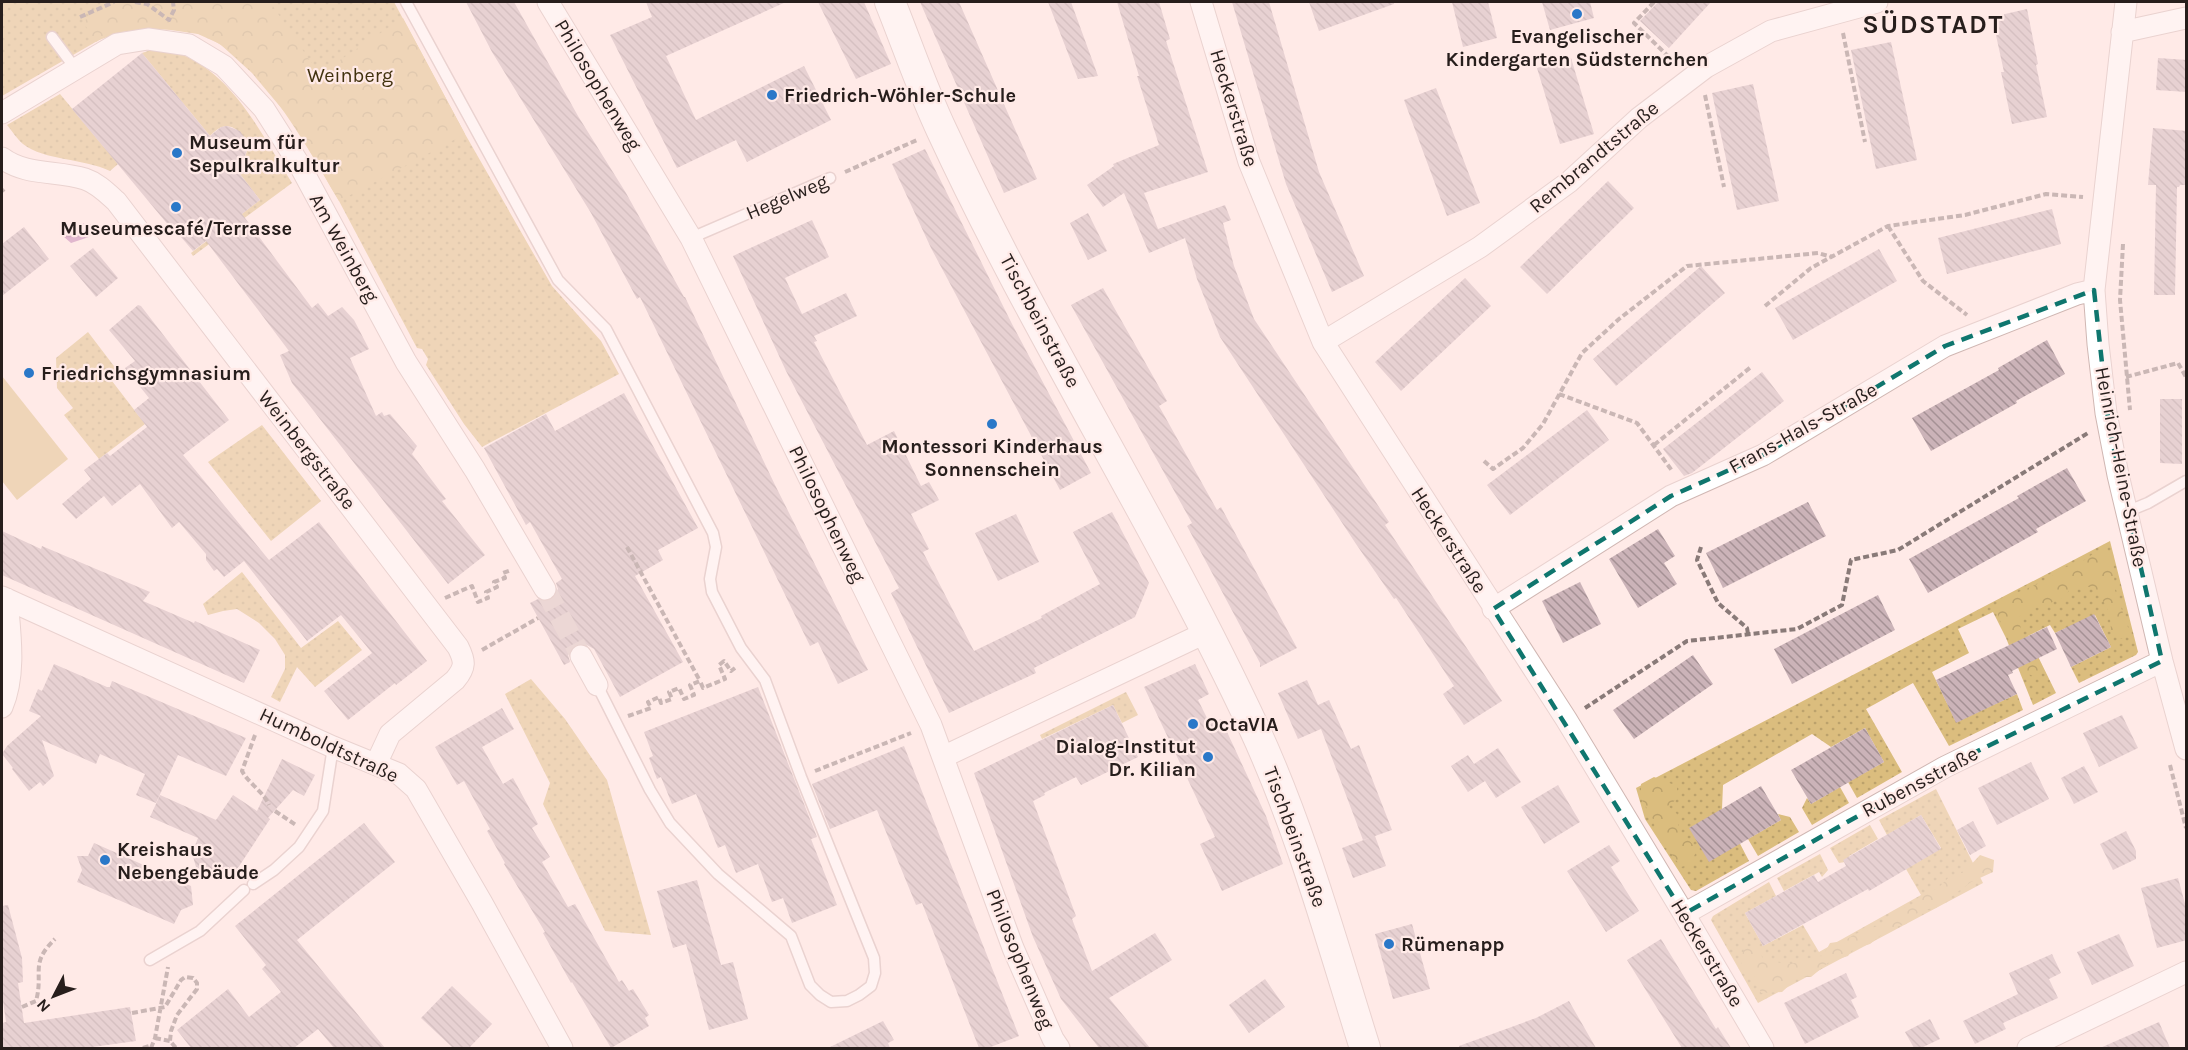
<svg xmlns="http://www.w3.org/2000/svg" width="2188" height="1050" viewBox="0 0 2188 1050" font-family="Karla,sans-serif">
<defs>
<pattern id="green-dots" width="8" height="8" patternUnits="userSpaceOnUse" patternTransform="scale(1.5)"><rect width="8" height="8" fill="#dbbd7e"/><path d="M2 2h.1M6 6h.1" fill="none" stroke="#bca26c" stroke-width="1.8" stroke-linecap="round"/></pattern>
<pattern id="forest-crowns" width="20" height="18" patternUnits="userSpaceOnUse" patternTransform="scale(1.5)"><rect width="20" height="18" fill="#dbbd7e"/><path d="M2 6a3 3 0 1 1 6 0M12 15a3 3 0 1 1 6 0" fill="none" stroke="#bca26c"/></pattern>
<pattern id="water-rules" width="6" height="5" patternUnits="userSpaceOnUse" patternTransform="scale(1.5)"><rect width="6" height="5" fill="#bd7aaf"/><path d="M0 2.5h6" fill="none" stroke="#9a638e"/></pattern>
<pattern id="building-back-hatch" width="6" height="6" patternUnits="userSpaceOnUse" patternTransform="scale(1.5)"><rect width="6" height="6" fill="#cbb3b8"/><path d="M-1 5l2 2M0 0l6 6M5-1l2 2" fill="none" stroke="#a59195"/></pattern>
</defs>
<rect width="100%" height="100%" fill="#ffeae7"/>
<!-- green -->
<path fill="url(#green-dots)" d="M2,2H394L465,134L552,286L601,341L619,374L482,447L464,424L426,365L428,359L422,349L417,348L339,201L293,122L252,73L220,44L198,34L164,29L125,31L99,40L2,96Z
M151,50C161,51 173,51 183,55C236,78 263,137 292,183L193,256L191,253L260,200L233,165C236,163 242,159 245,156C253,142 236,122 222,127C218,128 213,133 210,136L142,53Z
M60,94L118,164L110,171C83,158 45,161 23,144C17,139 12,131 7,125Z
M88,332L120,374L112,381L145,424L99,459L64,415L73,408L57,388L56,358Z
M262,425L321,501L271,541L208,462Z
M2110,541L2138,652L2136,655L2079,683L2071,667L2111,647L2095,615L2055,633L2050,625L2028,636L2056,693L2033,705L2006,638L1993,612L1958,629L1969,653L1932,672L1956,722L2017,694L2023,710L1949,746L1913,683L1866,709L1902,772L1857,798L1848,782L1884,762L1865,728L1831,747L1812,734L1723,785L1722,809L1749,861L1696,891L1691,890L1645,819L1636,788Z
M242,572L301,648L338,621L362,650L315,687L297,667L280,702L271,697L285,669V655L275,639L259,623L237,609L223,611L208,615L203,604Z
M531,679L565,719L607,780L651,935L605,931L543,804L550,783L505,694Z
M1126,692L1138,715L1122,723L1113,705L1042,739L1040,735Z
M1840,787L1849,803L1812,825L1802,808L1807,798L1811,804Z
M1936,789L1983,883L1758,1003L1711,920L1713,916L1769,882L1776,896L1745,913L1763,946L1803,925L1819,952L1921,895L1906,869L1941,848L1921,815L1887,835L1879,820Z
M1778,814L1790,817L1799,832L1758,856L1748,839L1781,820Z
M1870,825L1878,839L1849,856L1851,861L1839,863L1830,848Z
M1820,854L1828,870L1822,877L1819,872L1784,891L1777,878Z"/>
<!-- forest -->
<path fill="url(#forest-crowns)" d="M108,2H270L319,74L403,18L465,134L339,201C308,149 259,55 199,34C184,29 165,29 149,30C131,30 112,31 96,42L83,22Z
M2107,550L2113,561L2115,590L2130,633L2121,639L2111,633C2111,610 2107,604 2091,587H2071L2064,598L2027,611L2018,618L2023,638L2039,662L2040,672L2035,677L2024,672C2017,650 1999,627 1996,606L2002,599L2047,580L2063,568L2083,561L2097,551Z
M1654,777L1677,786V799L1668,806L1677,814L1679,835L1686,837L1697,849L1691,864L1681,867L1655,831L1654,821L1641,798V784Z
M1980,855L1994,860L1993,872L1971,882L1936,908L1921,910L1906,924L1889,929L1870,944L1853,949L1848,956L1829,962L1811,977H1798L1782,992L1761,993L1755,977L1743,970L1741,959L1745,946L1758,948L1763,959C1774,959 1777,963 1785,964C1798,965 1808,956 1823,956L1830,943L1844,941L1855,934L1880,925L1894,912L1916,903L1923,895L1938,888L1949,877L1966,870Z"/>
<!-- pitch -->
<path fill="#dbbd7e" d="M2,376L68,459L17,500L2,481Z"/>
<!-- water -->
<path fill="url(#water-rules)" d="M87,223L95,226L96,230L89,237L71,243L63,236C67,225 76,224 87,223Z"/>
<!-- building -->
<path fill="url(#building-back-hatch)" d="M466,2H514L578,116L626,193L684,297H685L775,485L868,670L838,684L818,642L810,646L640,297L637,299L591,213L492,52Z
M646,2H786L666,56L696,120L804,66L831,120L747,162L736,140L677,168L610,35L652,17Z
M818,2H864L891,64L856,79Z
M920,2H959L1037,179L1004,193Z
M1048,2H1071L1098,76L1078,79Z
M1117,2H1159L1170,39L1166,41L1208,172L1144,193L1158,229L1225,205L1231,220L1223,223L1234,266L1254,319L1389,522L1385,525L1502,701L1464,725L1443,694L1454,686L1396,598L1394,599L1356,544L1220,337L1197,279L1185,238L1149,253L1124,193L1103,207L1087,185L1114,166L1113,164L1159,145L1137,76H1139Z
M1232,2H1269L1319,172L1364,276L1332,292L1286,184Z
M1309,2H1394V4L1319,31Z
M1452,2H1488L1497,38L1463,47Z
M1542,2H1590L1594,18L1550,30Z
M1658,2H1711L1669,48L1640,21Z
M2027,9L2038,64L2036,65L2047,117L2012,124L2001,72H2004L1992,17Z
M1891,42L1917,160L1876,169L1851,50Z
M142,53L210,136L221,127L227,126L240,131L244,137L247,150L245,156L233,165L260,200L242,214L312,308L318,303L328,316L342,307L354,320L369,349L350,358L376,416L382,412L384,416L390,414L417,446L412,454L446,499L442,501L485,555L448,584L292,383L280,355L289,351L206,241L193,251L175,230L174,232L72,109Z
M1571,58L1594,134L1560,144L1537,68Z
M2158,58L2187,60V92L2156,90Z
M1753,84L1779,201L1737,210L1712,93Z
M1436,88L1480,203L1447,216L1404,100Z
M2153,128L2187,131V185H2180L2179,187H2177L2175,295H2154L2156,185H2148Z
M925,149L1012,324L1091,473L1060,490L931,248L892,164Z
M1608,181L1634,208L1547,294L1520,267Z
M2052,209L2061,244L1947,274L1938,238Z
M1088,213L1107,251L1088,260L1070,223Z
M812,220L829,257L785,278L802,314L846,293L857,316L814,336L817,341L814,342L867,445L894,431L921,486L929,482L939,500L911,514L929,549L923,552L974,651L1042,618L1041,616L1100,584L1073,532L1112,512L1149,583L1135,617L1034,668L1036,673L949,713L891,593L899,588L786,371L733,256Z
M24,227L49,259L2,296V244Z
M93,248L118,278L96,297L70,266Z
M1879,249L1897,281L1793,340L1775,308Z
M1701,266L1725,293L1616,386L1593,359Z
M1465,278L1491,306L1401,391L1375,362Z
M1103,288L1167,401L1159,406L1217,510L1221,507L1297,648L1260,667V663L1187,526L1192,523L1071,305Z
M138,305L141,306L229,420L183,455L269,560L319,522L427,661L396,685L395,683L348,720L324,691L372,653L341,615L307,641L244,561L224,577L217,569L214,571L206,560V554L179,522L172,528L140,484L112,506L104,496L76,519L62,504L91,479L84,470L107,453L110,456L147,427L134,410L149,398L125,368L135,361L109,330Z
M2047,340L2065,374L2016,401L2017,403L1931,451L1912,418L1999,370L1998,368Z
M1762,372L1784,401L1692,473L1684,476L1663,449Z
M624,393L698,528L658,550L663,560L635,576L683,662L620,697L594,649L587,645L581,643L574,645L568,655L570,662L564,665L530,603L538,599L545,602L552,600L558,589L556,583L562,579L530,522L526,525L484,448L546,414L555,431Z
M2160,399H2182V464L2160,463Z
M1587,410L1609,440L1510,515L1487,485Z
M2067,468L2086,501L2036,529L2038,532L1928,593L1909,559L2019,498L2017,496Z
M1808,502L1826,536L1723,588L1706,553Z
M1016,514L1039,562L998,581L975,533Z
M1658,529L1675,556L1664,563L1677,584L1638,608L1609,559Z
M2,531L41,549L42,546L150,592L143,601L194,623L195,621L260,650L244,683L2,575Z
M1580,582L1601,624L1563,643L1542,601Z
M1878,595L1895,630L1792,684L1774,649Z
M2094,614L2111,647L2071,667L2055,633Z
M2047,627L2057,649L2012,671L2013,673L2008,675L2017,694L1956,723L1936,680Z
M1693,655L1713,684L1634,739L1613,710Z
M54,664L107,687H110L112,681L246,738L226,776L178,755L156,803L136,795L145,774L100,754L96,764L42,740L54,776L43,786L40,782L29,791L12,769L13,768L2,754L7,746L41,716L29,711L38,689L42,691Z
M1195,664L1209,694L1198,700L1210,724L1221,719L1266,816L1283,864L1222,891L1200,844L1215,837L1144,687Z
M1307,680L1318,705L1329,700L1351,749L1359,745L1392,830L1375,836L1386,866L1353,878L1342,848L1372,837L1363,840L1321,729L1298,739L1278,693Z
M758,687L817,837L811,839L837,905L792,923L783,898L772,902L758,864L736,873L725,845L718,848L696,794L672,804L661,777L657,779L649,758L653,756L644,732Z
M1113,705L1138,757L1081,785L1076,777L1044,793L1045,795L1033,801L1076,916L1072,919L1092,971L1155,933L1172,960L1109,998L1150,1048H1099L1061,999L1033,937L974,773Z
M502,708L514,729L482,747L503,784L513,778L538,824L532,828L550,857L542,862L568,907L575,904L619,982L622,980L629,991L633,989L649,1015L645,1018L649,1026L611,1048L572,982L571,983L543,933L545,932L504,864L505,863L487,831L490,829L464,781L457,785L435,747Z
M2122,715L2138,748L2099,767L2083,733Z
M1865,728L1884,762L1811,804L1791,770Z
M904,746L1019,1036L988,1048H979L922,903L916,905L877,810L830,829L812,784Z
M1498,748L1521,782L1496,798L1485,781L1468,792L1451,766L1468,755L1474,764Z
M282,759L315,775L304,796L293,790L268,818L270,819L234,874L213,877L196,867L192,853L198,838L150,817L160,795L216,820L233,795L257,811Z
M2031,762L2049,799L1997,825L1978,788Z
M2084,766L2098,792L2074,804L2061,778Z
M1558,785L1580,822L1544,844L1521,807Z
M1761,786L1781,820L1709,862L1689,828Z
M1921,815L1941,849L1869,891L1868,889L1763,946L1745,913L1814,875L1818,882L1846,866L1843,860Z
M1973,821L1986,846L1970,855L1957,830Z
M364,823L395,862L297,940L385,1048H334L318,1029L294,1048H191L177,1030L228,989L249,1017L281,992L262,969L266,965L235,926Z
M2126,831L2136,851V859L2113,870L2100,844Z
M94,843L191,886L193,905L181,910L174,924L77,882L82,870L77,856H88Z
M1609,845L1620,861L1611,867L1639,911L1606,932L1567,871Z
M2178,878L2187,911V940L2157,948L2141,888Z
M697,880L721,965L733,962L748,1019L709,1030L686,944L673,948L657,891Z
M8,905L22,958L23,982L18,983L24,1023L130,1007L136,1041L85,1048H2V1023L6,1022L2,994V906Z
M1412,924L1430,989L1393,999L1375,934Z
M2119,934L2134,966L2092,985L2077,952Z
M1661,939L1716,1029L1718,1027L1731,1048H1682L1627,960Z
M2052,954L2061,973L2049,979L2058,998L2003,1023L2006,1029L1975,1044L1963,1021L2018,994L2009,973Z
M1846,973L1857,997L1851,1000L1859,1017L1805,1044L1784,1003Z
M1265,979L1285,1007L1249,1033L1229,1005Z
M452,986L492,1024L469,1048H453L421,1018Z
M1569,1001L1596,1048H1459V1046L1536,1018Z
M1930,1019L1940,1039L1921,1048H1914L1905,1032Z
M883,1021L894,1040L888,1043L890,1048H828Z
M2159,1022L2170,1048H2100Z"/>
<g fill="none" stroke-linecap="round" stroke-linejoin="round">
<!-- street-tunnel -->
<path stroke="#d4c1be" stroke-width="21" stroke-dasharray="21 10" stroke-linecap="butt" d="M545,589L581,656"/>
<defs>
<path id="lane" d="M406,2L558,280L606,329L713,533L716,547L710,579L712,592L741,648L765,680L801,777L874,958L875,973L871,986L859,995L847,1001L831,1002L820,995L810,985L791,936L718,874L670,823L650,790L597,685
M52,37L75,68
M691,238L830,178
M2126,512L2148,503L2186,481
M253,884L274,870L299,847L323,811L333,747
M150,960L200,931L244,890"/>
<path id="street" d="M548,2L691,238L931,725L1013,948L1053,1039L1059,1048
M1201,2L1249,162L1323,342L1566,719L1684,914L1763,1048
M2126,2L2094,290L2098,344L2106,413L2118,475L2162,661L2186,749
M2122,32L2186,18
M2,113L117,44L148,39L189,45L224,66L264,109L299,164L406,362L475,470L545,589
M2,158C26,176 57,170 85,179C97,183 106,192 116,201L458,647C465,661 466,667 455,680L390,734L376,764
M1323,342L1480,247L1569,182L1639,118L1706,67L1771,31L1877,2
M2,597L333,747L399,774L416,789L482,903L562,1048
M1493,609L1671,496L1763,455L1945,346L2077,294L2094,290
M581,656L597,685
M2,707C16,674 10,634 7,599
M943,757L1207,632
M1684,914L1945,767L2162,661
M2028,1048L2186,972"/>
<path id="secondary" d="M890,2C907,44 922,89 942,131C1036,334 1158,523 1253,726C1301,829 1331,940 1365,1048"/>
</defs>
<!-- lane casing -->
<use href="#lane" stroke="#d0b7b3" stroke-width="13"/>
<!-- street casing -->
<use href="#street" stroke="#d0b7b3" stroke-width="23"/>
<!-- secondary casing -->
<use href="#secondary" stroke="#d0b7b3" stroke-width="32"/>
<!-- path -->
<path stroke="#897a78" stroke-width="4" stroke-dasharray="6 3" stroke-linecap="butt" d="M135,2L147,4L169,20L174,10L173,2
M1654,2L1634,23L1676,64
M80,17L114,2
M1843,33L1865,142
M1705,95L1724,187
M845,172L917,140
M2,191L4,189
M1888,226L1923,281L1967,315
M2123,244L2120,300L2130,410
M1765,306L1811,268L1888,226L1965,215L2046,194L2083,197
M2126,377L2178,363L2186,377
M1559,394L1637,423L1673,472
M1654,445L1751,367
M1484,461L1493,469L1523,448L1543,424L1582,353L1619,319L1687,266L1818,253L1832,257
M627,547L700,681
M1701,547L1697,560L1718,603L1747,628L1748,634
M445,598L472,586L478,602L488,598L486,592L497,587L494,582L505,578L503,573L511,570
M482,650L538,618
M1585,708L1687,641L1797,629L1842,605L1851,560L1898,550L2088,433
M628,716L651,708L648,702L659,697L661,703L672,699L669,692L679,688L684,699L694,695L690,685L700,681L703,688L725,679L719,665L724,661L731,671L735,668
M255,735L242,771C250,785 263,791 269,805
M2170,765L2186,828
M815,771L911,733
M275,811L296,825
M2,1005H3
M22,1007L36,1001C44,972 29,964 55,939
M132,1013L165,1007L181,980L185,977L193,978L197,983V989L177,1015L171,1031L170,1041
M155,1038L170,1041L176,1048
M143,1048L152,1045
M151,1048L155,1038L168,967"/>
<!-- lane -->
<use href="#lane" stroke="#fff" stroke-width="10"/>
<!-- street -->
<use href="#street" stroke="#fff" stroke-width="21"/>
<!-- secondary -->
<use href="#secondary" stroke="#fff" stroke-width="30"/>
</g>
<!-- marked area -->
<path d="M0 0H2188V1050H0ZM2094,290L2109,427L2162,661L1945,767L1684,914L1493,609L1671,496L1763,455L1945,346Z" fill="#ffeae7" fill-opacity=".55" fill-rule="evenodd"/>
<path fill="none" stroke="#0f766e" stroke-width="4.5" stroke-dasharray="12 8" stroke-linejoin="round" d="M2094,290L2109,427L2162,661L1945,767L1684,914L1493,609L1671,496L1763,455L1945,346Z"/>
<!-- markers -->
<g fill="#2a78c8" stroke="#ffeae7" stroke-width="2">
<circle cx="1577" cy="14" r="6"/>
<circle cx="772" cy="95" r="6"/>
<circle cx="177" cy="153" r="6"/>
<circle cx="176" cy="207" r="6"/>
<circle cx="29" cy="373" r="6"/>
<circle cx="992" cy="424" r="6"/>
<circle cx="1193" cy="724" r="6"/>
<circle cx="1208" cy="757" r="6"/>
<circle cx="105" cy="860" r="6"/>
<circle cx="1389" cy="944" r="6"/>
</g>
<g text-anchor="middle" dominant-baseline="central" stroke-width="4.5" stroke-linejoin="round" paint-order="stroke">
<!-- poi labels -->
<g font-size="20" font-weight="bold" fill="#271e1c" stroke="#ffeae7" text-anchor="start">
<text x="1577" y="36" text-anchor="middle">Evangelischer<tspan x="1577" dy="23">Kindergarten Südsternchen</tspan></text>
<text x="784" y="95">Friedrich-Wöhler-Schule</text>
<text x="189" y="142">Museum für<tspan x="189" dy="23">Sepulkralkultur</tspan></text>
<text x="176" y="228" text-anchor="middle">Museumescafé/Terrasse</text>
<text x="41" y="373">Friedrichsgymnasium</text>
<text x="992" y="446" text-anchor="middle">Montessori Kinderhaus<tspan x="992" dy="23">Sonnenschein</tspan></text>
<text x="1205" y="724">OctaVIA</text>
<text x="1196" y="746" text-anchor="end">Dialog-Institut<tspan x="1196" dy="23">Dr. Kilian</tspan></text>
<text x="117" y="849">Kreishaus<tspan x="117" dy="23">Nebengebäude</tspan></text>
<text x="1401" y="944">Rümenapp</text>
</g>
<!-- park labels -->
<g font-size="20" fill="#42320f" stroke="#ffeae7">
<text x="350" y="75">Weinberg</text>
</g>
<!-- street labels -->
<g font-size="20" fill="#271e1c" stroke="#ffeae7">
<text transform="translate(598 85) rotate(59)">Philosophenweg</text>
<text transform="translate(1234 108) rotate(73)">Heckerstraße</text>
<text transform="translate(1594 157) rotate(-40)">Rembrandtstraße</text>
<text transform="translate(787 197) rotate(-23)">Hegelweg</text>
<text transform="translate(344 248) rotate(61)">Am Weinberg</text>
<text transform="translate(1040 321) rotate(62)">Tischbeinstraße</text>
<text transform="translate(1803 428) rotate(-29)">Frans-Hals-Straße</text>
<text transform="translate(307 450) rotate(52)">Weinbergstraße</text>
<text transform="translate(2121 467) rotate(79)">Heinrich-Heine-Straße</text>
<text transform="translate(827 514) rotate(64)">Philosophenweg</text>
<text transform="translate(1449 540) rotate(57)">Heckerstraße</text>
<text transform="translate(329 745) rotate(25)">Humboldtstraße</text>
<text transform="translate(1920 782) rotate(-28)">Rubensstraße</text>
<text transform="translate(1295 837) rotate(70)">Tischbeinstraße</text>
<text transform="translate(1707 953) rotate(59)">Heckerstraße</text>
<text transform="translate(1020 959) rotate(68)">Philosophenweg</text>
</g>
<!-- district labels -->
<g font-size="26" font-weight="bold" letter-spacing="1.5" fill="#271e1c" stroke="#ffeae7">
<text x="1933" y="24">SÜDSTADT</text>
</g>
</g>
<!-- border -->
<rect width="2188" height="1050" fill="none" stroke="#271e1c" stroke-width="6"/>
<!-- north arrow -->
<g transform="translate(54 996) rotate(228)" stroke="#ffeae7" stroke-width="4.5" paint-order="stroke">
<path d="M0-4.5L10 22L0 15L-10 22Z" fill="#271e1c"/>
<text y="-9" font-size="16" font-weight="bold" text-anchor="middle" fill="#271e1c">N</text>
</g>
</svg>
